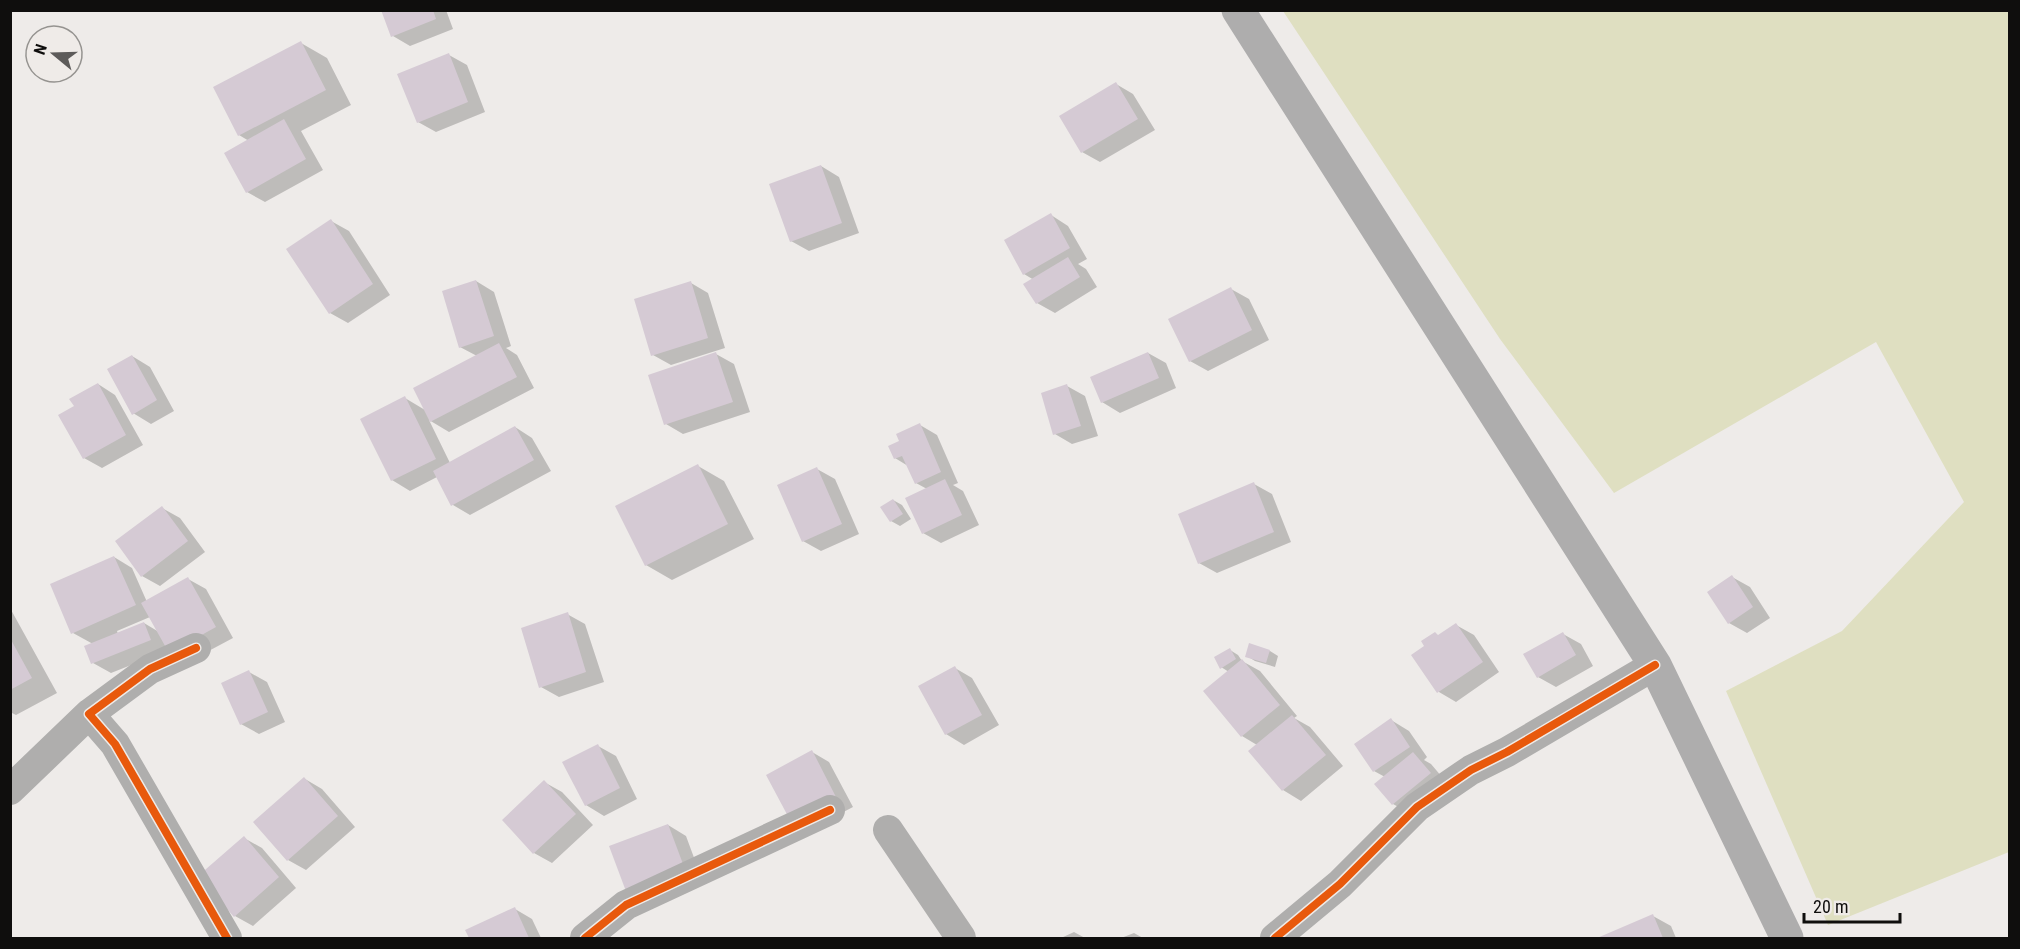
<svg xmlns="http://www.w3.org/2000/svg" width="2020" height="949" viewBox="0 0 2020 949" font-family="'Roboto Condensed',sans-serif">
<rect width="100%" height="100%" fill="#eeebe9"/>
<!-- green -->
<path fill="#dfdfc1" d="M1283,11H2009V852L1828,925L1726,691L1842,631L1964,502L1876,342L1614,493L1500,339Z"/>
<!-- shadow -->
<path fill="#0003" fill-rule="evenodd" d="M382,10H446L453,29L410,46L393,36Z
M301,43L327,58L351,105L301,131L323,170L265,202L247,192L249,141L239,135Z
M449,55L467,65L485,112L436,132L418,122Z
M1116,84L1133,94L1155,130L1100,162L1082,152Z
M821,166L839,177L859,233L809,251L791,241Z
M1051,215L1068,226L1087,259L1078,264L1086,269L1097,287L1055,313L1037,303L1034,280L1024,274Z
M331,221L349,231L390,295L348,323L330,313Z
M476,281L494,292L511,346L506,348L517,355L534,388L449,432L429,420L450,463L515,427L532,438L551,471L470,515L453,505L437,477L410,491L392,480L405,398L425,410L477,356L460,347Z
M691,283L708,293L725,348L671,365L653,355Z
M1231,289L1249,299L1269,340L1208,371L1190,361Z
M1148,353L1166,363L1176,388L1120,413L1102,402L1092,378Z
M716,354L734,364L750,412L683,434L666,424Z
M132,356L150,367L174,411L151,424L133,413Z
M98,384L115,395L143,445L102,468L84,458L76,407Z
M1067,386L1085,396L1098,436L1072,444L1055,434Z
M920,425L937,435L958,483L953,485L963,491L979,525L941,543L923,533L927,489L916,483L908,466L895,458L901,442Z
M698,466L724,481L754,539L672,580L646,565Z
M817,469L835,479L859,534L821,551L803,541Z
M1254,484L1272,494L1291,542L1217,573L1199,563Z
M893,500L902,505L911,519L900,526L891,521Z
M162,508L180,518L205,552L160,586L142,576Z
M114,557L132,568L147,602L188,579L206,589L233,638L188,662L169,650L111,673L93,663V644L73,633ZM150,617L159,632L144,623L118,634L117,631Z
M1732,577L1750,587L1770,618L1747,633L1729,623Z
M10,608L57,693L16,715L10,712Z
M567,614L585,624L604,682L559,697L541,687Z
M1456,625L1474,635L1499,672L1456,702L1439,692V636Z
M1563,634L1581,644L1593,666L1556,687L1538,677Z
M1230,650L1238,655L1242,661L1260,671L1297,716L1294,718L1310,727L1343,766L1301,801L1283,790L1257,745L1242,736L1229,672L1221,667Z
M1270,651L1278,656L1275,667L1255,661L1247,656Z
M955,668L972,678L999,725L964,745L946,734Z
M249,672L267,682L285,722L259,734L241,724Z
M1391,720L1409,731L1427,757L1424,760L1431,764L1448,784L1411,814L1393,804L1377,784L1385,777L1374,771Z
M598,746L616,756L637,799L604,816L586,805Z
M812,752L829,762L853,807L809,830Z
M305,779L322,789L355,827L306,870L288,860Z
M544,782L562,792L593,825L552,863L534,853L504,820Z
M668,825L686,836L703,882L646,903Z
M244,838L262,848L296,888L253,926L235,916Z
M515,909L532,919L541,938H470L467,930Z
M1653,916L1671,926L1676,938H1601Z
M1074,932L1085,938H1061Z
M1134,933L1143,938H1121Z"/>
<!-- building -->
<path fill="#d5cad4" d="M381,10H433L436,19L391,37Z
M301,41L326,90L238,136L213,87Z
M449,53L468,102L417,123L397,74Z
M1116,82L1138,119L1081,153L1059,116Z
M284,119L306,159L246,193L224,153Z
M821,165L842,223L790,242L769,184Z
M1051,213L1070,248L1023,275L1004,240Z
M331,219L373,284L329,314L286,249Z
M1068,257L1080,277L1036,304L1023,284Z
M476,280L494,336L459,348L442,291Z
M691,281L708,338L651,356L634,299Z
M1231,287L1252,330L1189,362L1168,319Z
M499,343L517,377L430,422L413,388Z
M716,352L733,402L664,425L648,375Z
M1148,352L1159,378L1101,403L1090,377Z
M132,355L157,400L132,415L107,369Z
M98,383L126,435L83,459L58,415L74,406L69,399Z
M1067,384L1081,426L1053,435L1041,393Z
M405,396L436,459L391,481L360,419Z
M920,423L941,472L915,484L902,456L894,459L888,446L899,441L896,434Z
M515,426L534,460L451,506L433,471Z
M698,464L728,524L645,566L615,506Z
M817,467L842,524L802,542L777,485Z
M945,479L962,515L922,534L905,498Z
M1254,482L1274,532L1198,564L1178,514Z
M893,499L903,514L890,522L880,507Z
M162,506L188,541L141,577L115,541Z
M114,556L136,605L71,634L50,584Z
M1732,575L1753,607L1728,624L1707,592Z
M188,577L216,627L169,653L141,603Z
M568,612L586,672L539,688L521,628Z
M144,622L151,640L91,664L84,646Z
M1456,623L1483,662L1437,693L1411,655L1424,646L1421,641L1435,632L1438,635Z
M1563,632L1576,655L1537,678L1523,654Z
M10,638L32,678L10,690Z
M1249,643L1270,650L1266,663L1245,657Z
M1230,648L1236,659L1220,669L1214,657Z
M1242,659L1280,705L1241,737L1203,691Z
M955,666L982,715L945,735L918,686Z
M249,670L268,712L240,725L221,683Z
M1292,715L1326,755L1282,791L1248,751Z
M1391,718L1410,747L1373,772L1354,744Z
M598,744L620,788L585,806L562,762Z
M812,750L836,797L790,820L766,775Z
M1413,752L1431,773L1392,805L1374,784Z
M304,777L338,816L287,861L253,822Z
M544,780L576,814L533,854L502,820Z
M668,824L686,872L627,894L609,846Z
M244,836L279,877L234,917L198,876Z
M515,907L529,938H469L465,930Z
M1653,914L1663,938H1597Z"/>
<g fill="none" stroke-linecap="round" stroke-linejoin="round">
<!-- minor -->
<path stroke="#afaead" stroke-width="30" d="M196,648L150,669L89,714L115,744L227,938
M10,790L89,714
M888,830L961,938
M585,938L626,905L830,810
M1275,938L1340,884L1417,807L1471,770L1507,752L1655,665"/>
<!-- secondary -->
<path stroke="#aeadad" stroke-width="33" d="M1238,10L1655,665L1787,938"/>
<defs>
<path id="cycleway" d="M196,648L150,669L89,714L115,744L227,938
M585,938L626,905L830,810
M1275,938L1340,884L1417,807L1471,770L1507,752L1655,665"/>
</defs>
<!-- cycleway casing -->
<use href="#cycleway" stroke="#efebe8" stroke-width="11"/>
<!-- cycleway -->
<use href="#cycleway" stroke="#e8590c" stroke-width="8"/>
</g>
<!-- border -->
<rect width="2020" height="949" fill="none" stroke="#0f0e0d" stroke-width="24"/>
<!-- north arrow -->
<g transform="translate(54 54) rotate(289)"><circle r="28" fill="#efebe8" stroke="#959390" stroke-width="1.5"/>
<path d="M0-4.5L10 22L0 15L-10 22Z" fill="#5d5b5a"/>
<text y="-9" font-size="16" font-weight="bold" text-anchor="middle" fill="#0f0e0d">N</text>
</g>
<!-- scale -->
<path d="M1804 913v9h96v-9" fill="none" stroke="#0f0e0d" stroke-width="3"/>
<text x="1813" y="913" font-size="18" fill="#0f0e0d" stroke="#efebe8" stroke-width="4.5" paint-order="stroke">20 m</text>
</svg>
